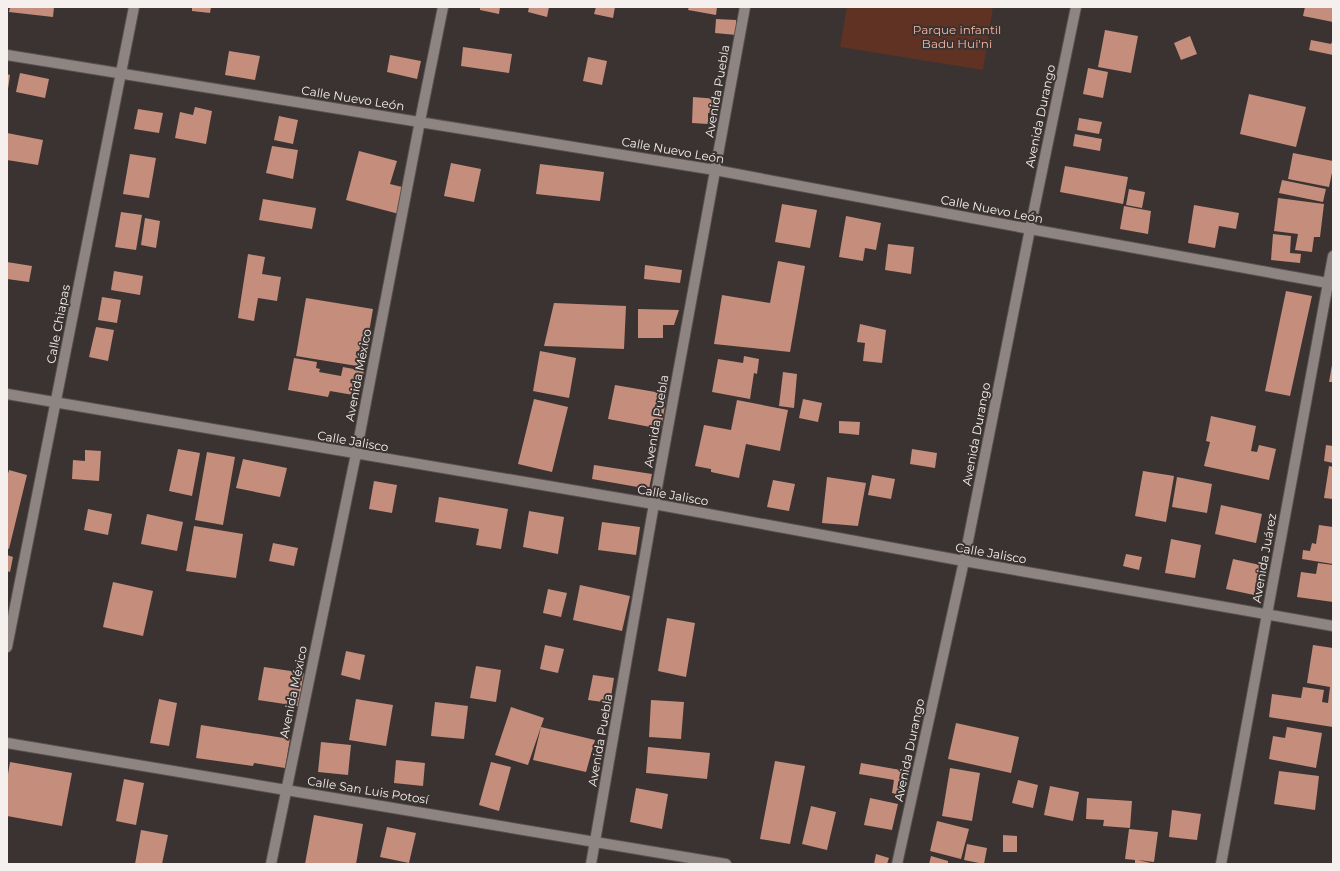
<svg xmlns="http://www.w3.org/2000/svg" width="1340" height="871" viewBox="0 0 1340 871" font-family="Montserrat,sans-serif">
<rect width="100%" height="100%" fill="#3a3331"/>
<!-- green -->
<path fill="#5f3224" d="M847,7H993L983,70L840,47Z"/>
<!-- building -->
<path fill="#c48d7c" d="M10,7H54L53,17L9,12Z
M192,7H211L210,13L192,11Z
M480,7H500L499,14L480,10Z
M529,7H549L547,17L528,12Z
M596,7H615L613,18L594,14Z
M689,7H717L716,15L688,10Z
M1305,7H1333V22L1303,16Z
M716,19L736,20V35L715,33Z
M1105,30L1138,36L1131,73L1098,67Z
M1190,36L1197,54L1181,60L1174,43Z
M1311,40L1331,44L1333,40V55L1309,50Z
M463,47L512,54L509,73L461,66Z
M229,51L260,56L255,80L225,75Z
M390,55L421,61L417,79L387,72Z
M588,57L607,61L602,85L583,81Z
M1088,68L1108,72L1103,98L1083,94Z
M20,73L49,79L45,98L16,92Z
M7,74L10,75L8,89L7,88Z
M1249,94L1306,107L1296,147L1240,134Z
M693,97L718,99L717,114L708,113V124L692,123Z
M195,107L212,111L206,144L175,138L180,112L193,115Z
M138,109L163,113L159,133L134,129Z
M279,116L298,120L293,144L274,140Z
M1079,118L1102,122L1099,134L1077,130Z
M7,133L43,140L38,165L7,160Z
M1075,134L1102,139L1100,151L1073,146Z
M272,146L298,150L293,179L266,173Z
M359,151L397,161L390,184L406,188L399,214L346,200Z
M1293,153L1333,161V168L1329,187L1288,179Z
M130,154L156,158L149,198L123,194Z
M451,163L481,169L474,202L444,196Z
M540,164L604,172L600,201L536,194Z
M1065,166L1128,177L1123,204L1060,192Z
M1282,180L1326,189L1323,202L1279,193Z
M1129,189L1145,192L1142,208L1126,205Z
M1278,198L1324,204L1320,237H1314L1312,252L1295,250L1298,234L1274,231Z
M263,199L316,208L312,229L259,220Z
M782,204L817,210L810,248L775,242Z
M1194,205L1239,213L1236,229L1219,226L1215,248L1188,243Z
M1124,206L1151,211L1148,234L1120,229Z
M121,212L142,215L136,250L115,247Z
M846,216L881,223L876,250L865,248L863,261L839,257Z
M145,218L160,221L156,248L141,245Z
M1273,234L1291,236L1290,253L1301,254L1300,263L1271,260Z
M888,244L914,247L911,274L885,270Z
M248,254L265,257L262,274L281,277L277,301L258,298L254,321L238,318Z
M778,261L805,266L790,352L714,344L722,295L770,303Z
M7,262L32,266L29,282L7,279Z
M645,265L682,270L680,283L644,279Z
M114,271L143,276L140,295L111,290Z
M1286,291L1312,296L1290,396L1265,391Z
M102,297L121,300L117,323L98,320Z
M306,298L373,309L363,367L296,356Z
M554,303L626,306L624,349L544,346Z
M638,309L679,310L674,325H663V338H638Z
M860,324L886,330L882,363L863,361L865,343L857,342Z
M96,327L114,330L108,361L89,357Z
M540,351L576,358L569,398L533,391Z
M744,356L759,359L757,374L754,373L750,399L712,392L718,359L743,363Z
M294,358L317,362L316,368L320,369L319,372L341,376L343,367L364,371L359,396L330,391L328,397L288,390Z
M1332,365H1333V382H1329Z
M783,372L797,374L794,408L779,406Z
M615,385L667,394L661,429L608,419Z
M534,399L568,407L552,472L518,464Z
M803,399L822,403L818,422L799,418Z
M737,400L788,410L780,451L746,444L739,478L711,472V469L695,466L704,425L731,430Z
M1211,416L1256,426L1251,451L1257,452L1259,445L1276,449L1269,480L1204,466L1210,442L1206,441Z
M839,421L860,422L859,435L839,433Z
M1326,445L1333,446V463L1324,461Z
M178,449L200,453L192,496L169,491Z
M912,449L937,453L935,468L910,464Z
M85,450L101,451L99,481L72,479L73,460L85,461Z
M207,452L235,457L223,525L195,520Z
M243,459L287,468L280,497L236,488Z
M594,465L652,474L649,489L592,479Z
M1329,466L1333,467V499L1324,498Z
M9,470L27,475L9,549L7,548V477Z
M1143,471L1174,476L1166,522L1135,516Z
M872,475L895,479L891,499L868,495Z
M827,477L866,483L858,526L822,523Z
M1177,477L1212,484L1207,513L1172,507Z
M773,480L795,484L789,511L767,507Z
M374,481L397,485L392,513L369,509Z
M439,497L508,509L501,549L476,545L479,529L435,522Z
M1221,505L1262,514L1256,543L1215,534Z
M88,509L112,514L108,535L84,530Z
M529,511L564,517L558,554L523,547Z
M147,514L183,522L177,551L141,544Z
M602,522L640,527L636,555L598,550Z
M1319,525L1333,527V564L1302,559L1303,550L1310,551L1312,543L1316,544Z
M194,526L243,534L236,578L186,571Z
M1171,539L1201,545L1195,578L1165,573Z
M273,543L298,548L294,566L269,561Z
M1126,554L1142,557L1139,570L1123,566Z
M7,555L13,557L10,572L7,571Z
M1233,559L1260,565L1254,595L1226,589Z
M1318,563L1333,565V602L1297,597L1301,572L1316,574Z
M113,582L153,591L143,636L103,627Z
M580,585L630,596L622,631L573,620Z
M548,589L567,593L561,617L543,613Z
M667,618L695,623L686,677L658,671Z
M545,645L564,649L558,673L540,669Z
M1313,645L1333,648V727L1269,717L1272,694L1301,698L1303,687L1324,690L1322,702L1328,703L1330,687L1307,683Z
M346,651L365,655L360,680L341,675Z
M476,666L501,670L496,702L470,698Z
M264,667L304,673L298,706L258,700Z
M593,675L614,678L610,703L588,700Z
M159,699L177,703L169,746L150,743Z
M356,699L393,705L386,746L349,740Z
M651,700L684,702L681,739L649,737Z
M435,702L468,706L464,739L431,736Z
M511,707L544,718L528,765L495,755Z
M956,723L1019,737L1011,773L948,759Z
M201,725L290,739L285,768L254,763L253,766L196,758Z
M541,727L595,740L586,772L533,760Z
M1287,727L1322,733L1316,768L1269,759L1273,736L1285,738Z
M321,742L351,745L348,775L318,772Z
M648,747L710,753L707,779L646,773Z
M396,760L425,763L423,786L394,783Z
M775,761L805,766L790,844L760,839Z
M10,762L72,773L62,826L7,816V780Z
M491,762L511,767L499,811L479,805Z
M861,763L906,771L901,795L892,793L894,780L859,774Z
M950,768L980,773L972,821L942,816Z
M1279,771L1319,776L1315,810L1274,804Z
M124,779L144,783L136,825L116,821Z
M1018,780L1038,785L1033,808L1012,803Z
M1050,786L1079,792L1073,821L1044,815Z
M636,788L668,794L662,829L630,822Z
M870,798L898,804L892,830L864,825Z
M1087,798L1132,801L1130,828L1103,826L1104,820L1086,819Z
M811,806L836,812L827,850L802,844Z
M1172,810L1201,814L1197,840L1169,837Z
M314,815L363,824L356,864H305Z
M937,821L969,829L961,859L930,851Z
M387,827L416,833L409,863L380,857Z
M1129,829L1158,832L1154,862L1138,860L1155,864H1135V860L1125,859Z
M141,830L168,835L162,864H135Z
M1003,835L1017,836V852H1003Z
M967,844L987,848L984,864L964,860Z
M876,854L889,858L887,864H874Z
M931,856L948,861V864H929Z"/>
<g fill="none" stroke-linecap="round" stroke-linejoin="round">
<defs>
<path id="minor" d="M7,55L715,170L1030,229L1333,284
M7,394L654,504L964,561L1333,626
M7,647L134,7
M7,743L726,864
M271,864L356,454L420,121L443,7
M591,864L654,504L745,7
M897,864L964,561L1030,229L1076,7
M1221,864L1333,256"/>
</defs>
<!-- minor casing -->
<use href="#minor" stroke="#585250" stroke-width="12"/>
<!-- minor -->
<use href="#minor" stroke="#8e8583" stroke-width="10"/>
</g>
<g text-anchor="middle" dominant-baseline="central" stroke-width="4" stroke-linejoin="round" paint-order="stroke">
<!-- park labels -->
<g font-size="12" fill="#f5b4a0" stroke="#3a3331">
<text x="957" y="29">Parque infantil<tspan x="957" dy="14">Badu Hui'ni</tspan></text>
</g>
<!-- street labels -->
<g font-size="12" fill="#f5f0ee" stroke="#3a3331">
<text transform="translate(717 91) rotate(-80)">Avenida Puebla</text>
<text transform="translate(353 98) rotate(9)">Calle Nuevo León</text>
<text transform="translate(1040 116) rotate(-78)">Avenida Durango</text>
<text transform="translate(673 150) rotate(10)">Calle Nuevo León</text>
<text transform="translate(992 209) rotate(11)">Calle Nuevo León</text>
<text transform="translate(58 324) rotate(-79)">Calle Chiapas</text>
<text transform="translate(358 375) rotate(-79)">Avenida México</text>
<text transform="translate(656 421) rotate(-80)">Avenida Puebla</text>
<text transform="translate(976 434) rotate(-79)">Avenida Durango</text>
<text transform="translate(353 441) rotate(10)">Calle Jalisco</text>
<text transform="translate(673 495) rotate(10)">Calle Jalisco</text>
<text transform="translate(991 553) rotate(10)">Calle Jalisco</text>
<text transform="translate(1264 558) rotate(-80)">Avenida Juárez</text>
<text transform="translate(293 692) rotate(-78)">Avenida México</text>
<text transform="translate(600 740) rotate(-80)">Avenida Puebla</text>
<text transform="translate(909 750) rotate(-78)">Avenida Durango</text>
<text transform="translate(368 790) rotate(9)">Calle San Luis Potosí</text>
</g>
</g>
<!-- border -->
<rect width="1340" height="871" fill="none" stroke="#f5f0ee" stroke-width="16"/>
</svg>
